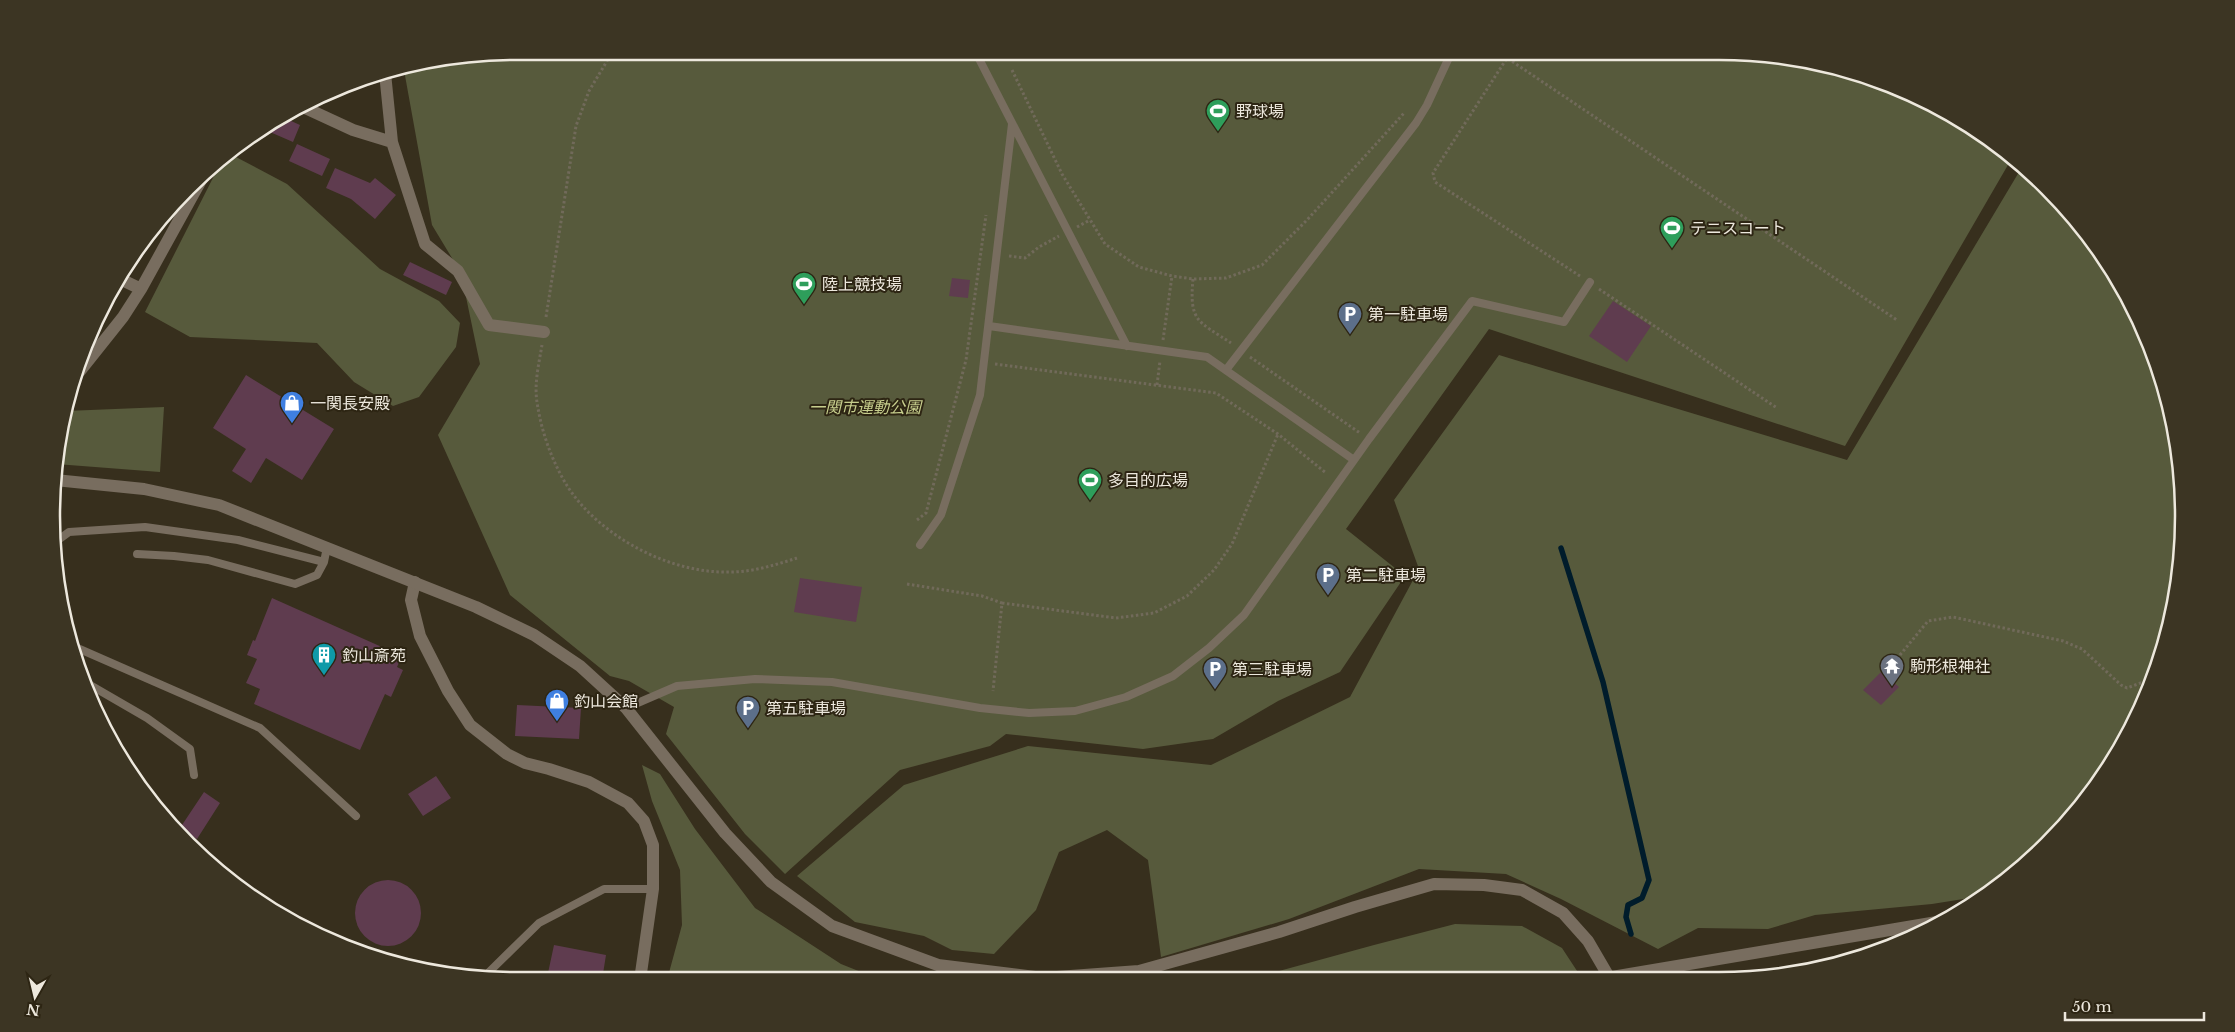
<svg xmlns="http://www.w3.org/2000/svg" width="2235" height="1032" viewBox="0 0 2235 1032" font-family="'Libre Baskerville','Noto Sans JP',serif">
<rect width="100%" height="100%" fill="#372f1d"/>
<!-- green -->
<path fill="#575a3c" d="M516,51H1719L1809,60L1897,87L1977,129L2012,158L1845,446L1489,329L1346,529L1405,576L1340,672L1278,701L1213,739L1143,749L1006,734L990,746L900,770L785,874L745,834L666,734L674,707L629,681L610,676L510,595L438,435L480,364L461,273L432,225L404,70Z
M234,156L287,184L380,269L439,301L460,323L456,347L419,397L393,406L354,382L317,343L190,337L145,312L220,164Z
M2022,167L2047,187L2105,258L2148,338L2175,425L2184,516L2175,606L2148,694L2088,799L2002,885L1982,896L1932,904L1815,915L1768,929L1698,928L1658,949L1561,899L1506,874L1419,869L1289,919L1161,957L1148,860L1107,830L1059,852L1036,910L994,954L952,950L924,936L855,922L797,876L904,785L1028,746L1211,765L1350,697L1419,569L1394,500L1499,355L1847,460Z
M164,407L160,472L56,464L60,426L66,411Z
M642,765L660,774L695,829L755,908L841,964L881,980H667L682,925L680,870L652,801Z
M1455,924L1522,926L1562,948L1581,977L1254,978L1374,945Z"/>
<g fill="none" stroke-linecap="round" stroke-linejoin="round">
<!-- stream -->
<path stroke="#001c2b" stroke-width="5.5" d="M1561,548L1603,682L1649,880L1642,898L1628,905L1626,917L1631,934"/>
</g>
<!-- building -->
<path fill="#5f3c4f" d="M280,116L300,125L293,142L263,129Z
M297,144L330,159L322,176L289,161Z
M335,168L370,183L375,178L396,195L375,219L351,199L326,188Z
M410,262L452,282L446,295L403,275Z
M952,278L970,280L968,298L949,296Z
M1613,301L1651,326L1627,362L1589,336Z
M246,375L334,429L302,480L266,458L251,483L232,471L246,449L213,428Z
M800,578L862,587L856,622L794,612Z
M272,598L402,656L397,667L403,670L391,697L385,694L360,750L254,704L260,689L246,683L257,659L247,655L253,640L255,641Z
M1881,672L1899,687L1881,705L1863,690Z
M517,705L581,708L579,739L515,736Z
M436,776L451,798L423,816L408,794Z
M204,792L220,803L197,839L180,828Z
M355 913a33 33 0 1 1 66 0a33 33 0 1 1-66 0Z
M554,945L606,955L602,980L586,981L548,973Z"/>
<g fill="none" stroke-linecap="round" stroke-linejoin="round">
<!-- path -->
<path stroke="#716a5a" stroke-width="3" stroke-dasharray="2.5 2.5" stroke-linecap="butt" d="M1503,51L1507,58
M1012,70L1062,174L1105,244L1139,267L1172,276L1193,279L1226,278L1262,265L1307,220L1405,112
M1077,227L1090,220
M1009,256L1025,258L1039,247L1059,236
M1580,276L1435,182L1433,173L1507,58L1897,320
M1193,279C1189,322 1198,321 1231,343
M1599,289L1777,408
M546,317L576,126L589,91L613,51
M1163,340L1172,276
M542,345C539,363 534,384 537,402C541,430 551,459 566,484C598,536 670,574 730,572C753,572 775,565 797,558
M1250,357L1360,433
M995,364L1216,393L1278,434L1326,473
M1157,385L1160,361
M917,520L926,513L966,360L986,215
M907,584L982,596L1002,603L993,691
M1002,603L1116,618L1154,613L1187,596L1214,570L1232,544L1278,434
M1900,655L1928,621L1953,617L2063,641L2082,649L2121,685L2127,688L2146,681L2152,683"/>
<!-- service -->
<path stroke="#786d5f" stroke-width="8" d="M975,51L1127,346
M989,326L1207,357L1354,460
M1226,370L1416,123L1427,105L1452,51
M54,543L69,532L145,527L238,540L324,562
M920,545L941,515L980,395L1012,124
M137,554L174,556L208,560L295,584L317,575L324,562L327,547
M75,647L260,728L356,816
M90,685L147,718L190,749L194,775
M626,708L677,686L755,679L832,682L980,708L1029,713L1075,711L1126,697L1173,676L1209,648L1244,615L1369,439L1472,301L1564,322L1590,282
M488,978L489,972L539,923L604,889H653"/>
<!-- minor -->
<path stroke="#786d5f" stroke-width="12" d="M385,73L392,142L425,244L458,271L489,325L544,332
M301,106L353,130L392,142
M118,278L141,289L205,173
M80,371L123,317L141,289
M415,582L411,600L420,636L448,691L470,725L507,754L525,763L549,769L589,782L628,803L644,821L653,845V889L640,980"/>
<!-- tertiary -->
<path stroke="#786d5f" stroke-width="12" d="M55,480L144,489L219,505L476,607L534,635L580,666L626,708L725,833L771,882L832,926L938,965L1043,978L1139,971L1279,932L1355,907L1434,884L1484,885L1522,890L1563,913L1588,941L1609,977
M1612,977L1937,922"/>
</g>
<!-- icons -->
<defs>
<symbol id="stadium-pin" viewBox="-11 -11 22 30"><path d="M0 17L-7.5 6A9.5 9.5 0 1 1 7.5 6Z" fill="#2e9e5b" stroke="#2d2513"/><path d="M0-5a6.5 5 0 1 0 0 10a6.5 5 0 1 0 0-10ZM-3.5-1.8h7v3.6h-7Z" fill="#fff"/></symbol>
<symbol id="parking-pin" viewBox="-11 -11 22 30"><path d="M0 17L-7.5 6A9.5 9.5 0 1 1 7.5 6Z" fill="#5c6f8a" stroke="#2d2513"/><path d="M-3.5-5.5H1a3.5 3.5 0 0 1 0 7H-1V5.5H-3.5ZM-1-3.4V-.6H.8a1.4 1.4 0 0 0 0-2.8Z" fill="#fff"/></symbol>
<symbol id="shop-pin" viewBox="-11 -11 22 30"><path d="M0 17L-7.5 6A9.5 9.5 0 1 1 7.5 6Z" fill="#3f7fe0" stroke="#2d2513"/><path d="M-5-2.5h2.3a2.7 3.5 0 0 1 5.4 0H5L5.5 6h-11ZM-1.5-2.5h3a1.5 2.3 0 0 0-3 0Z" fill="#fff"/></symbol>
<symbol id="building-pin" viewBox="-11 -11 22 30"><path d="M0 17L-7.5 6A9.5 9.5 0 1 1 7.5 6Z" fill="#0f9aa8" stroke="#2d2513"/><path d="M-4-6H4V6H1V3H-1V6H-4ZM-2.5-4.3h1.7v1.8h-1.7ZM.8-4.3h1.7v1.8H.8ZM-2.5-1h1.7V.8h-1.7ZM.8-1h1.7V.8H.8Z" fill="#fff"/></symbol>
<symbol id="temple-pin" viewBox="-11 -11 22 30"><path d="M0 17L-7.5 6A9.5 9.5 0 1 1 7.5 6Z" fill="#6b7280" stroke="#2d2513"/><path d="M0-6L5-2H3V0L6.5 2.5H4V6H1.5V3h-3V6H-4V2.5H-6.5L-3 0V-2H-5Z" fill="#fff"/></symbol>
</defs>
<g fill-rule="evenodd">
<use href="#stadium-pin" x="1204" y="97" width="28" height="38"/>
<use href="#stadium-pin" x="1658" y="214" width="28" height="38"/>
<use href="#stadium-pin" x="790" y="270" width="28" height="38"/>
<use href="#parking-pin" x="1336" y="300" width="28" height="38"/>
<use href="#shop-pin" x="278" y="389" width="28" height="38"/>
<use href="#stadium-pin" x="1076" y="466" width="28" height="38"/>
<use href="#parking-pin" x="1314" y="561" width="28" height="38"/>
<use href="#building-pin" x="310" y="641" width="28" height="38"/>
<use href="#temple-pin" x="1878" y="652" width="28" height="38"/>
<use href="#parking-pin" x="1201" y="655" width="28" height="38"/>
<use href="#shop-pin" x="543" y="687" width="28" height="38"/>
<use href="#parking-pin" x="734" y="694" width="28" height="38"/>
</g>
<g text-anchor="middle" dominant-baseline="central" stroke-width="4" stroke-linejoin="round" paint-order="stroke">
<!-- poi labels -->
<g font-size="16" fill="#ede8dd" stroke="#2d2513" text-anchor="start">
<text x="1236" y="111">野球場</text>
<text x="1690" y="228">テニスコート</text>
<text x="822" y="284">陸上競技場</text>
<text x="1368" y="314">第一駐車場</text>
<text x="310" y="403">一関長安殿</text>
<text x="1108" y="480">多目的広場</text>
<text x="1346" y="575">第二駐車場</text>
<text x="342" y="655">釣山斎苑</text>
<text x="1910" y="666">駒形根神社</text>
<text x="1232" y="669">第三駐車場</text>
<text x="574" y="701">釣山会館</text>
<text x="766" y="708">第五駐車場</text>
</g>
<!-- park labels -->
<g font-size="16" font-style="italic" fill="#c7ce8d" stroke="#2d2513">
<text x="865" y="407">一関市運動公園</text>
</g>
</g>
<!-- crop -->
<path d="M0 0H2235V1032H0ZM516 60H1719A456 456 0 0 1 2175 516V516A456 456 0 0 1 1719 972H516A456 456 0 0 1 60 516V516A456 456 0 0 1 516 60Z" fill="#3c3523" fill-rule="evenodd"/>
<path fill="none" stroke="#ede8dd" stroke-width="2.5" d="M516 60H1719A456 456 0 0 1 2175 516V516A456 456 0 0 1 1719 972H516A456 456 0 0 1 60 516V516A456 456 0 0 1 516 60Z"/>
<!-- north arrow -->
<g transform="translate(35 997) rotate(188)" stroke="#2d2513" stroke-width="4" paint-order="stroke">
<path d="M0-4L9 19L0 12L-9 19Z" fill="#ede8dd"/>
<text y="-8" font-size="14" font-weight="bold" text-anchor="middle" fill="#ede8dd">N</text>
</g>
<!-- scale -->
<path d="M2065 1012v8h139v-8" fill="none" stroke="#ede8dd" stroke-width="2.5"/>
<text x="2072" y="1012" font-size="15" fill="#ede8dd" stroke="#2d2513" stroke-width="4" paint-order="stroke">50 m</text>
</svg>
